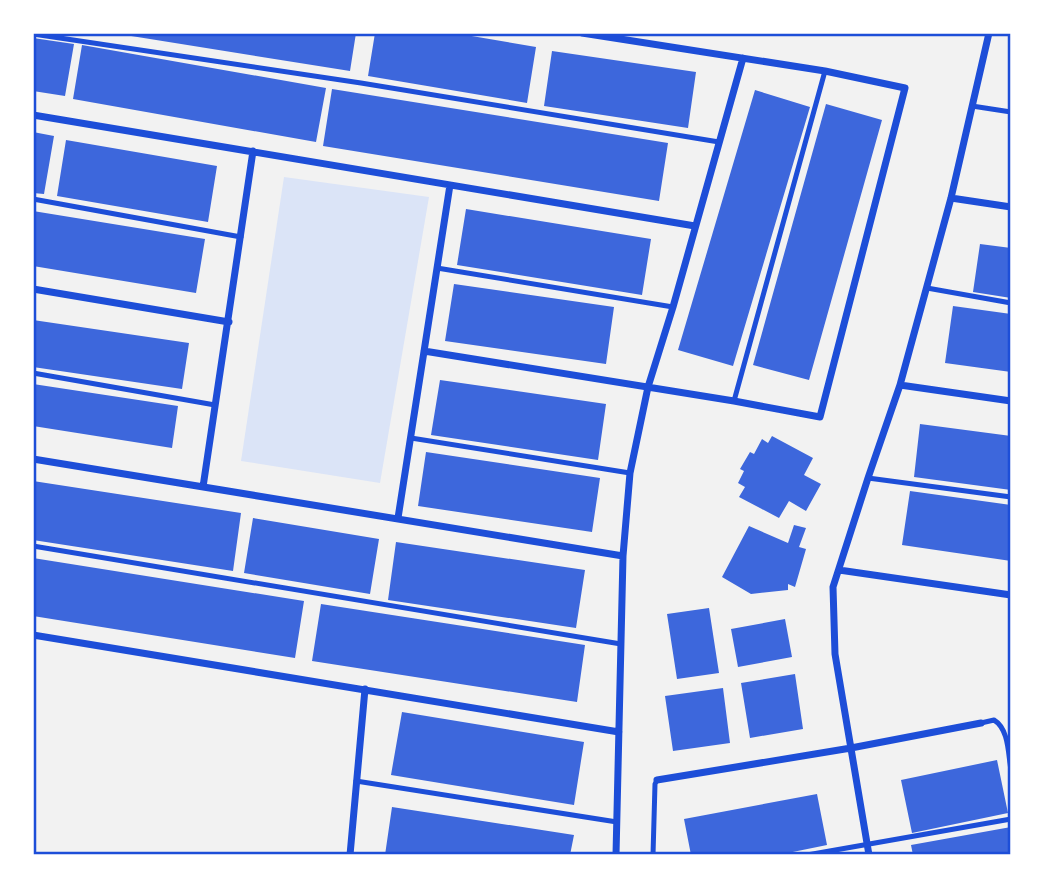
<svg xmlns="http://www.w3.org/2000/svg" width="1044" height="888" viewBox="0 0 1044 888" font-family="'Exo 2',sans-serif">
<rect width="100%" height="100%" fill="#f2f2f2"/>
<!-- green -->
<path fill="#dbe4f7" d="M284,177L429,197L380,483L241,461Z"/>
<!-- building -->
<path fill="#3d67dc" d="M125,33H356L350,71L125,35Z
M375,33H454L536,47L527,103L368,76Z
M33,38L74,44L65,96L33,91Z
M82,45L326,88L316,142L73,99Z
M552,51L696,72L688,128L544,106Z
M332,89L668,143L659,201L323,146Z
M755,90L810,107L733,366L678,350Z
M826,104L882,120L809,380L753,365Z
M33,132L54,136L44,194L33,193Z
M66,140L217,166L208,222L57,196Z
M466,209L651,239L642,295L457,265Z
M33,211L205,239L196,293L33,266Z
M980,244L1011,248V298L973,292Z
M454,284L614,307L606,364L445,341Z
M953,306L1011,314V372L945,363Z
M33,320L189,343L182,389L33,367Z
M440,380L606,404L598,460L431,435Z
M33,384L178,406L172,448L33,426Z
M920,424L1011,436V490L914,477Z
M772,436L813,458L804,475L821,484L806,511L789,501L779,518L739,497L745,487L738,483L744,471L740,469L750,452L754,454L762,439L768,443Z
M426,452L600,478L592,532L418,506Z
M33,481L241,513L233,571L33,540Z
M910,491L1011,505V561L902,545Z
M253,518L379,539L370,594L244,573Z
M794,525L806,528L799,547L806,549L795,587L788,584V590L751,594L722,577L749,526L788,543Z
M396,542L585,570L576,628L388,600Z
M33,558L304,601L295,658L33,616Z
M321,604L585,645L577,702L312,661Z
M709,608L719,673L677,679L667,614Z
M785,619L792,657L738,667L731,629Z
M795,674L803,729L750,738L741,683Z
M723,688L730,743L673,751L665,696Z
M402,712L584,742L574,805L391,775Z
M997,760L1008,813L912,833L901,780Z
M817,794L827,845L778,855H691L684,819Z
M392,807L574,835L570,855H385Z
M1011,827V855H913L911,845Z"/>
<g fill="none" stroke-linecap="round" stroke-linejoin="round">
<!-- service -->
<path stroke="#1d4ed8" stroke-width="5" d="M33,34L361,83L719,142
M972,106L1011,112
M33,199L241,237
M437,268L673,307
M927,288L1011,303
M33,373L215,405
M734,401L825,71
M411,438L630,473
M868,478L1011,497
M33,546L621,644
M981,723L994,720C1009,729 1008,754 1011,770
M356,781L617,822
M653,855L655,784L657,780
M807,855L1011,819"/>
<!-- minor -->
<path stroke="#1d4ed8" stroke-width="7" d="M33,115L695,226
M951,198L1011,207
M33,289L229,322
M424,351L734,401L820,417L905,88L825,71L582,33
M900,385L1011,401
M33,459L623,556
M203,487L253,151
M398,518L450,185
M839,570L1011,595
M33,635L619,732
M657,780L851,748L981,723
M350,855L365,689
M616,855L623,556L630,473L648,387L673,307L743,58
M869,855L835,654L833,587L868,478L900,385L951,198L989,33"/>
</g>
<!-- border -->
<rect width="1044" height="888" fill="none" stroke="#ffffff" stroke-width="70"/>
<rect x="35" y="35" width="974" height="818" fill="none" stroke="#1d4ed8" stroke-width="2.5"/>
</svg>
